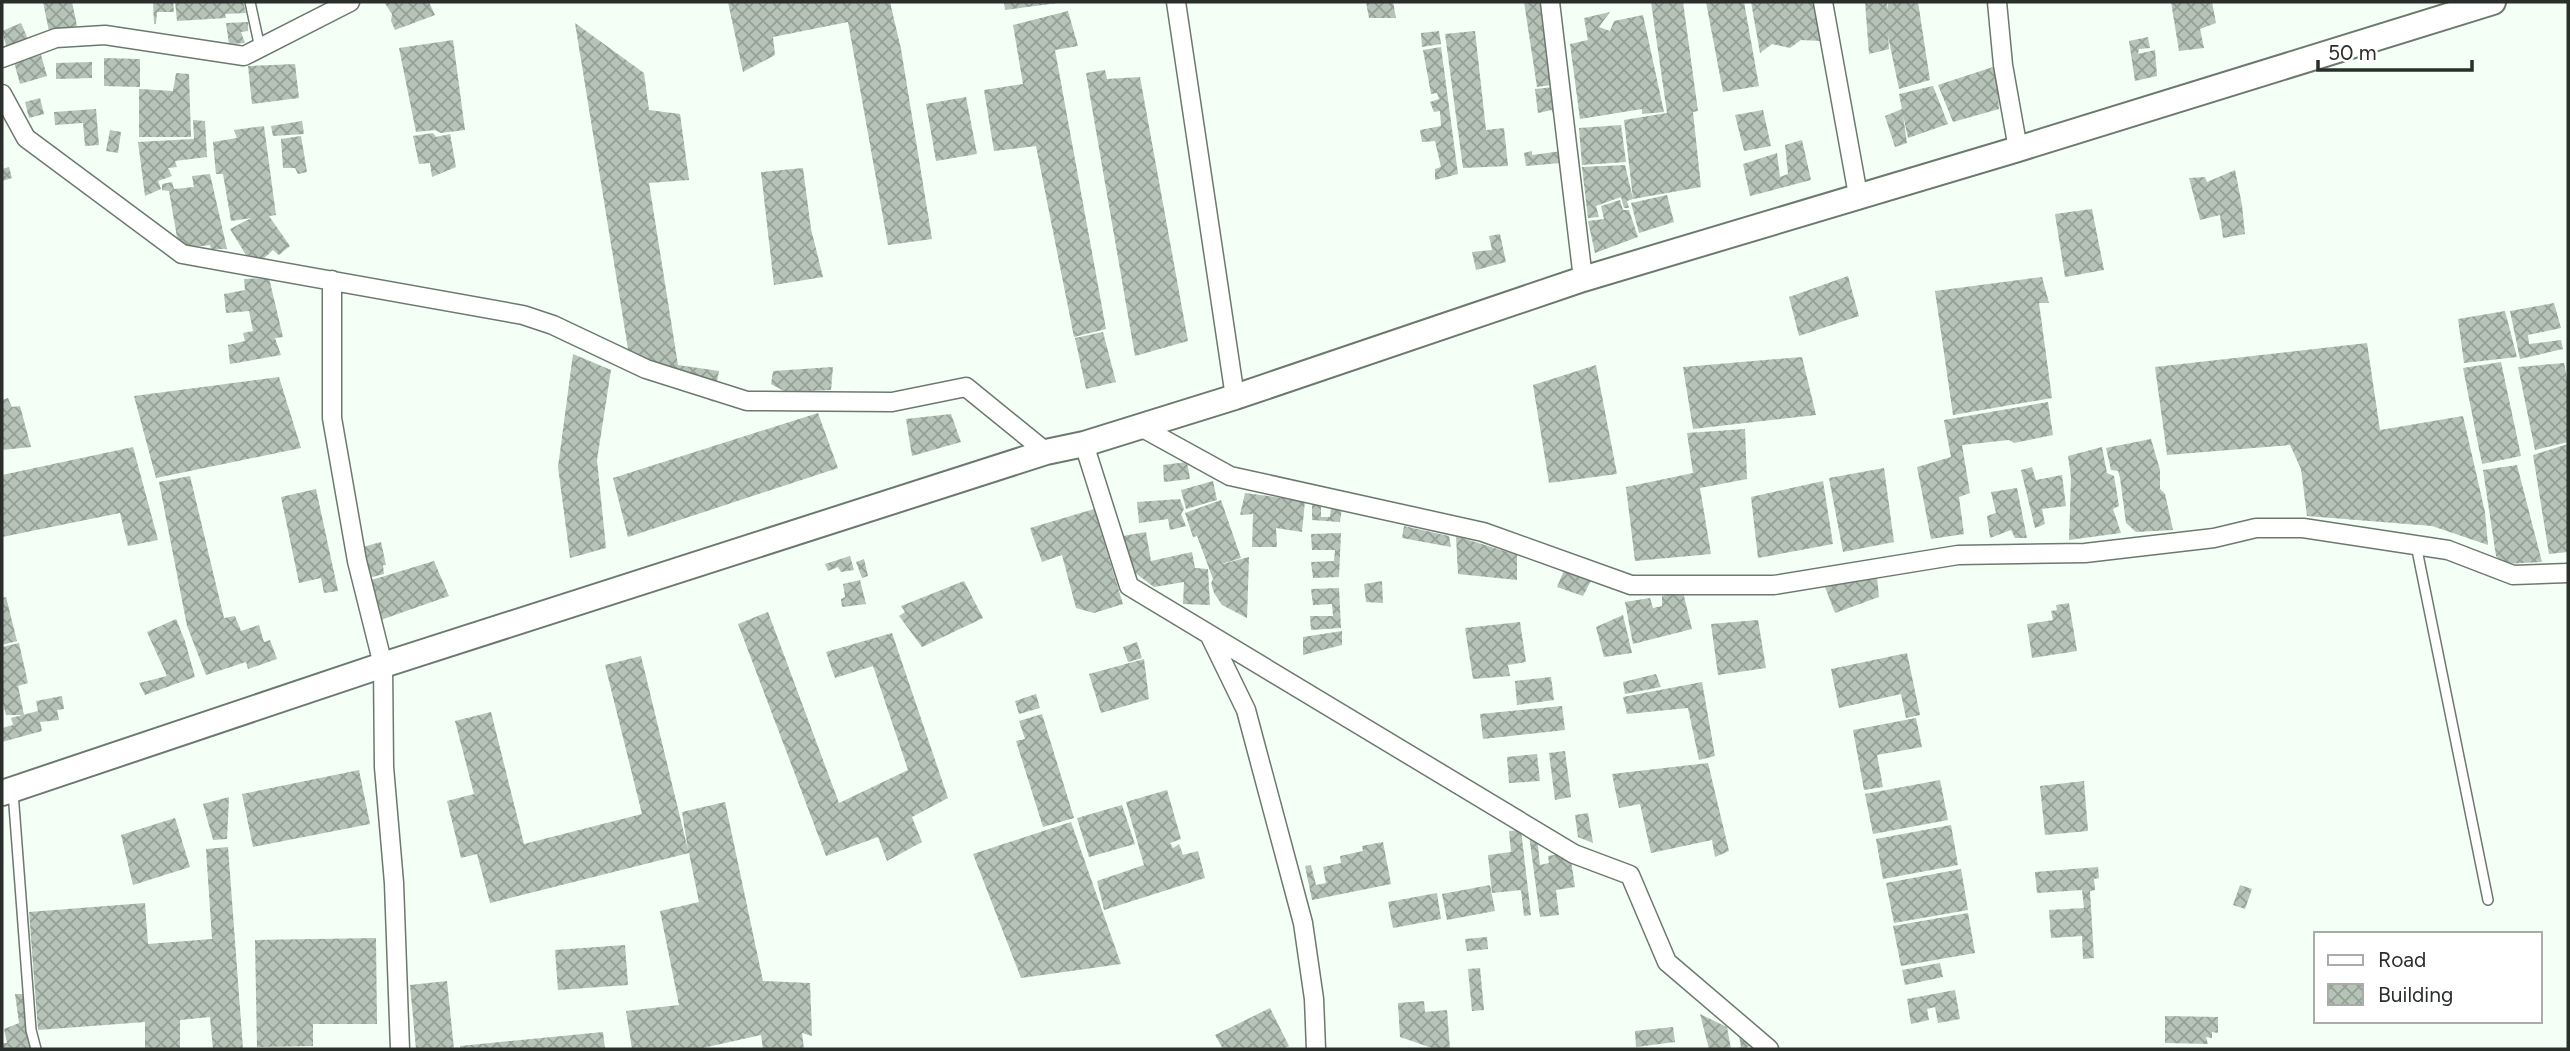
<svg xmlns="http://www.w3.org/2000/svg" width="2570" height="1051" viewBox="0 0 2570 1051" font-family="Figtree,sans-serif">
<defs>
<pattern id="building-cross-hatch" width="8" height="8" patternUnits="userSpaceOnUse" patternTransform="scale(1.75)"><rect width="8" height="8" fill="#b6c3b7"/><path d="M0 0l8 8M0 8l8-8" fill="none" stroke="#949f95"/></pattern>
</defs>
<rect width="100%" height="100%" fill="#f4fff5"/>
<!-- building -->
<path fill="url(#building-cross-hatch)" d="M43,2H72L77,26L49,31Z
M153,2H173L174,12H157L156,24H154Z
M175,2H243L246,13L225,14L226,18L177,21Z
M384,2H429L435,15L395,30L391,21L392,14Z
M728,2H890L901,49L932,239L888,245L848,22L773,37L775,55L743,72Z
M1004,2H1058V3L1005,10Z
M1366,2H1393L1396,18H1369Z
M1524,2H1553L1565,83L1537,87Z
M1651,2H1683L1698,111L1693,112L1701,187L1633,199L1627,201L1629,208H1624L1621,197L1596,206L1599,217L1588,218L1582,167L1625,165L1633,199L1624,120L1667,113Z
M1706,2H1744L1759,86L1723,92Z
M1751,2H1815L1821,41L1801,40L1790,48L1772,44L1760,53Z
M1865,2H1887V10L1888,2H1918L1930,80L1899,89L1888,36L1889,49L1869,54Z
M2171,2H2212L2216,23L2200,29L2204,48L2179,51Z
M1068,11L1078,46L1055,50L1106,329L1074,337L1036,146L994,151L984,90L1023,84L1013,25Z
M1610,12L1599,27L1610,31L1614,21L1643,15L1664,112L1642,114V109L1580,119L1570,44L1588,40L1584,18Z
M248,22V31L241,32L245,43L229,44L226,23Z
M21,23L28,39L7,49L2,31Z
M575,23L644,73L649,110L680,114L689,180L649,183L678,365L719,371L713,402L629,355Z
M1439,31L1441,44L1422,47L1421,33Z
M1475,31L1486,130L1504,128L1508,166L1463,168L1445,34Z
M2148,37L2150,48L2139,49L2138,54L2155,50L2157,76L2135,81L2129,41Z
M453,40L465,130L441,133L435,130L416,132L399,48Z
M1441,47L1458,174L1435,180V169L1441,167L1435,141L1422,142L1420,130L1441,126L1440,111L1434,112L1430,102L1439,99L1437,93L1431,94L1423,50Z
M41,55L47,76L20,84L14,62Z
M104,58L140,59V87L104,86Z
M92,62V78L56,79V63Z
M295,64L299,98L252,104L248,66Z
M1996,66L1999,109L1953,122L1938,85Z
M1105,70L1107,79L1140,77L1188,341L1135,356L1086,73Z
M176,73L189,74L191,137H139V89L173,91Z
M1563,86L1567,113L1554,116L1552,110L1538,113L1535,89Z
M1933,86L1948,124L1908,138L1903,115L1907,143L1895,147L1885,116L1902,109L1899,94Z
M966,97L977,154L936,161L926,104Z
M40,98L44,114L29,118L25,102Z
M96,109L99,145L85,146L83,123L55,125L54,112Z
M1763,110L1771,146L1744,151L1735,115Z
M193,120L205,121L207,157L175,161L177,167L168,168L172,176L158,181L161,189L145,196L138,142L194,139Z
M302,121L304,134L273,136L271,126Z
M1621,125L1626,162L1582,165L1579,128Z
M264,126L276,215L269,216L290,246L279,255L273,250L263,259L246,255L230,229L251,218L231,221L223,174H216L213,142L237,138L234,130Z
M110,130L121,132L118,153L106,151Z
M433,133L436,137L450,134L456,167L432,177L430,163L419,164L413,136Z
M301,136L307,172L298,174L295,168H283L281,139Z
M1802,140L1811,180L1750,196L1743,164L1777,153L1780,177L1788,174L1785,145Z
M1570,150L1572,162L1526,166L1524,153L1532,151V155Z
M9,167L12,178L2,181V169Z
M803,168L811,229L823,277L774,285L761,172Z
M2235,170L2242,205L2245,234L2223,238L2220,215L2200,220L2189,178L2205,177L2207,182Z
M210,174L227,249H211L210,245L179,249L169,191L162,190V184L172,182L174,189L194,187L192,176Z
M1667,195L1674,222L1639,233L1631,203Z
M1620,200L1623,210H1629L1638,237L1595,253L1588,221L1604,219L1601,206Z
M2092,209L2104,270L2065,277L2055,214Z
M1500,234L1506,262L1476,270L1472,252L1492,250L1489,236Z
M1848,276L1859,316L1799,336L1789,297Z
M2042,277L2049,303H2039L2052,398L1953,415L1935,291Z
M269,278L283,337L275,338L281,355L230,364L228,345L245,341L243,333L253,331L249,311L226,313L224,294L245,290L244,279Z
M2554,303L2561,328L2528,335L2529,344L2561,340L2563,349L2520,359L2510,311Z
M2505,311L2517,357L2464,363L2458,319Z
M1103,332L1116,382L1086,389L1075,338Z
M2367,343L2380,430L2463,416L2485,512L2488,545L2432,526L2307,516L2301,469L2290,445L2167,455L2155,367Z
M573,354L611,370L597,460L606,548L570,558L558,467Z
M1802,357L1816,415L1693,429L1683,367Z
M2501,362L2521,456L2482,464L2463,368Z
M2564,363L2568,383V442L2535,450L2518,367Z
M1596,365L1617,474L1549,483L1533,385Z
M833,367L831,390L786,392L771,384L773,371Z
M279,377L301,448L156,478L134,396Z
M8,398L12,407L20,406L31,447L2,450V400Z
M2048,402L2053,435L2014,443L2009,440L1962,445L1970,493L1959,497L1964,534L1931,539L1917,467L1951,457L1944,420Z
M818,413L838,468L628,537L613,478Z
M951,414L961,442L912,456L906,419Z
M1745,429L1747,479L1700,488L1711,554L1635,561L1626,487L1693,473L1687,433Z
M2151,439L2160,470V489L2165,494L2173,530L2136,532L2126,523L2120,478L2118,471L2111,470L2106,448Z
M2568,444V552L2549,554L2533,455Z
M133,447L158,540L128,546L120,513L2,537V475Z
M2102,447L2107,473L2114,476L2119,506L2113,509L2121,533L2069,540L2071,477L2068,456Z
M1187,462L1190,479L1164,482L1163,465Z
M2517,465L2542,562L2504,564L2496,556L2483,470Z
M2032,467L2036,480L2062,475L2066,506L2042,509L2045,524L2035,528L2021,470Z
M1884,468L1894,542L1843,552L1829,478Z
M190,476L224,618L235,616L241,631L259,625L264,642L270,640L277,659L248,669L246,662L206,675L187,626L159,482Z
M1213,481L1217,500L1186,509L1181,490Z
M1823,481L1833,544L1758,558L1751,497Z
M2017,488L2027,538H2015L2011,530L1990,538L1987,516L1996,513L1991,492Z
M316,489L338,591L324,593L321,578L299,583L281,497Z
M1245,493L1305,501L1302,532L1276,528L1277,547H1252L1253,514L1240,515Z
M1180,499L1184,509L1181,514L1186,526L1170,530L1168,519L1139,523L1137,502Z
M1221,500L1241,558L1215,566L1249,557L1247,618L1222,605L1214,593L1211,583L1217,572L1213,579L1197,536L1193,537L1185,513Z
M1312,505H1321V517H1330L1331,507L1342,508L1340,522L1312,520Z
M1094,509L1123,604L1094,613L1076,608L1062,555L1042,562L1030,528Z
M1404,526L1449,536L1451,547L1402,538Z
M1146,532L1151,561L1192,552L1195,568L1208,569L1210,605L1183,604L1184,582L1154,587L1134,572L1117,537Z
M1341,533L1339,577L1313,578L1311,562L1334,561L1335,550H1312L1311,534Z
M1456,536L1517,555V580L1458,574Z
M381,542L386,565H383L384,574L364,579L359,548Z
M850,556L854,570L841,572L838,567L828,571L825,564Z
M864,559L868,576L862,578L856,562Z
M434,561L449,596L375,622L365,582Z
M1565,568L1593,577L1583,596L1557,587Z
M1877,577L1879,597L1835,613L1825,587Z
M860,580L866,604L842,607L841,599L845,597L843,584Z
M964,581L983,618L922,647L899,616L905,612L901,606Z
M1382,581L1383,603L1366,602L1364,584Z
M1339,588L1341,628L1311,630L1310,616H1333L1332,604L1313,605L1311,589Z
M1683,592L1692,629L1633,644L1625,602L1650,598L1653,608L1662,606V596Z
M6,597L17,641L2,645V598Z
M2069,603L2077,651L2032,658L2027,624L2053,620L2051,611L2057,610L2056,605Z
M768,612L839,803L908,770L873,666L835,678L826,652L892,633L948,798L912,817L922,842L887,861L878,837L826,856L738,624Z
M1623,615L1632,653L1604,657L1596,627Z
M176,619L185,641L195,677L145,695L139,683L167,676L147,632Z
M1758,620L1766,668L1718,675L1711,624Z
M1520,622L1526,662L1508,665L1510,676L1473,679L1465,628Z
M1342,631V645L1303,655V637Z
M1137,642L1142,658L1128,662L1123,647Z
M19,643L28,683L18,686L24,715H6L2,700V647Z
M1907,653L1920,715L1906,718L1901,694L1839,708L1831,669Z
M641,656L688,850L682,812L725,802L763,981L810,983L812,1036L802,1033L804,1049H763L761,1035L698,1049H632L626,1011L679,1005L660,911L699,902L689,853L490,903L477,854L461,858L447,801L474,794L455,721L491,712L524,844L642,814L605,665Z
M1144,659L1149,699L1101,713L1089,674Z
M1656,674L1661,687L1625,694L1623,682Z
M1551,677L1554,700L1517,705L1515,681Z
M1702,682L1715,756L1699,760L1688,708L1627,714L1623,697Z
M1036,694L1040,708L1019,714L1015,701Z
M62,696L64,709L57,710L59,720L40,722L42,731L2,742V728L13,725L11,718L38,711L36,701Z
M1562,706L1565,730L1483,739L1480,714Z
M1042,714L1074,818L1043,827L1016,741L1025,739L1019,721Z
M1916,718L1922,747L1877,755L1883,787L1864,790L1853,730Z
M1565,751L1571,797L1555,800L1549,753Z
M1537,754L1540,781L1509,783L1507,757Z
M1708,763L1729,851L1715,857L1712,840L1651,853L1640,804L1619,808L1612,774Z
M359,770L370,824L253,847L242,794Z
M1940,780L1948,820L1873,834L1865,794Z
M2084,781L2088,831L2045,835L2040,786Z
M1167,790L1181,839L1170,843L1173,848L1179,844L1183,855L1198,851L1205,878L1104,910L1097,881L1144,865L1126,802Z
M229,797L227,839L213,840L203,804Z
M1122,805L1135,844L1089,857L1077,818Z
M1588,813L1593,843L1578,837L1575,815Z
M175,818L190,867L133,885L121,835Z
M1071,822L1121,964L1021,978L973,854Z
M1951,825L1958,865L1883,879L1876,839Z
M1521,830L1531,915L1524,916L1521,890L1492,893L1488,855L1511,852L1509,831Z
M1529,835L1537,837L1540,865L1549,863L1548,856L1560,854L1571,860L1575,887L1556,890L1559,915L1540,917Z
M1383,842L1391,884L1312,900L1305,866L1311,865L1316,885L1326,883L1323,867L1341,863L1340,856L1363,851L1362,846Z
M228,847L243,1049H213L210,1017L180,1020V1049H145V1022L38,1030L29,912L145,903L148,944L212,939L206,849Z
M2098,867L2099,878L2094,879L2095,890L2090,891L2094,958L2083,959L2082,936L2051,938L2049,910L2084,908L2082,890L2037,893L2035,872Z
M1961,869L1968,910L1894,923L1886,883Z
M1490,885L1495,911L1447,920L1442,894Z
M2240,885L2252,889L2245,909L2233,905Z
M1437,893L1441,919L1393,928L1388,902Z
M1968,913L1975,953L1901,966L1893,926Z
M1487,937L1488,949L1467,951L1465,939Z
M376,938L377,1024H313V1046L257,1047L255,940Z
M625,945L628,985L558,990L555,950Z
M1940,963L1943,977L1905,985L1902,970Z
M1480,968L1484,1010L1472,1011L1468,969Z
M447,981L454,1049H416L410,985Z
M1955,990L1960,1019L1938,1023L1935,1007L1927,1009L1929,1020L1911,1024L1907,999Z
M15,994H24L30,1049H2V1043H7L4,1029L19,1023Z
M1424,1001L1425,1012L1447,1010L1450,1049H1435L1400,1037L1398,1003Z
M1270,1008L1289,1046L1283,1049H1223L1215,1035Z
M1700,1014L1727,1027L1731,1049H1709Z
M2165,1016L2218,1017V1033L2212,1032V1038L2206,1037L2208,1044L2165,1043Z
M1673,1027L1675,1042L1636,1047L1635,1031Z
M603,1032L605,1049H460V1046Z
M1739,1035L1748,1039L1750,1046L1747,1047V1049H1735L1741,1047Z"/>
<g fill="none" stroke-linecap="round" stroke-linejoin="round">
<defs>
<path id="lane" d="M250,2L260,48
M2416,545L2488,900
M13,792L31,1030L36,1049"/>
<path id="street" d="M1176,2L1235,397
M1550,2L1583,279
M1823,2L1858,195
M1997,2L2003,65L2018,149
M2,58L56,38L105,35L244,56L350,2
M2,94L26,138L182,254L523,315L553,325L646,369L747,401L892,402L966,387L1046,452
M332,280V418L357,561L383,665L384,767L394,883L400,1049
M1141,427L1230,476L1483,532L1631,585H1774L1958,555L2085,553L2214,538L2256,528H2303L2448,550L2513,575L2568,573
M1084,444L1129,586L1574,854L1630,875L1667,962L1769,1049
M1209,634L1246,710L1303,923L1314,999L1316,1049"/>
<path id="secondary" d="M2,793L383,665L1046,452L1084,444L1235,397L1583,279L2018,149L2493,2"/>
</defs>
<!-- lane casing -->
<use href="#lane" stroke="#6d796f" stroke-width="12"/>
<!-- street casing -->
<use href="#street" stroke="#6d796f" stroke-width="21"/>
<!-- secondary casing -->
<use href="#secondary" stroke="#6d796f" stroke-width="28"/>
<!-- lane -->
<use href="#lane" stroke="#fff" stroke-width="9"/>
<!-- street -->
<use href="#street" stroke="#fff" stroke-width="18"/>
<!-- secondary -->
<use href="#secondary" stroke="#fff" stroke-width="24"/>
</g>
<!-- border -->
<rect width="2570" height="1051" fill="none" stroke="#2a2f2b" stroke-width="7"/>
<!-- legend -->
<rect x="2314" y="932" width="228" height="91" fill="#ffffff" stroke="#aaacaa" stroke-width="2"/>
<rect x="2328" y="955" width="35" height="10" fill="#ffffff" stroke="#aaacaa" stroke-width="2"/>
<text x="2378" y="967" font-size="21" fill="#2a2f2b">Road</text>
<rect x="2328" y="984" width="35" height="21" fill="url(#building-cross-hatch)" stroke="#aaacaa" stroke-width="2"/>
<text x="2378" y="1002" font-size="21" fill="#2a2f2b">Building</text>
<!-- scale -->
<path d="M2318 60v10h154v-10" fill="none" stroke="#2a2f2b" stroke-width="3.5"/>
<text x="2328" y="60" font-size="21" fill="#2a2f2b" stroke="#ffffff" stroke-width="5" paint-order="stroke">50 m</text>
</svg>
